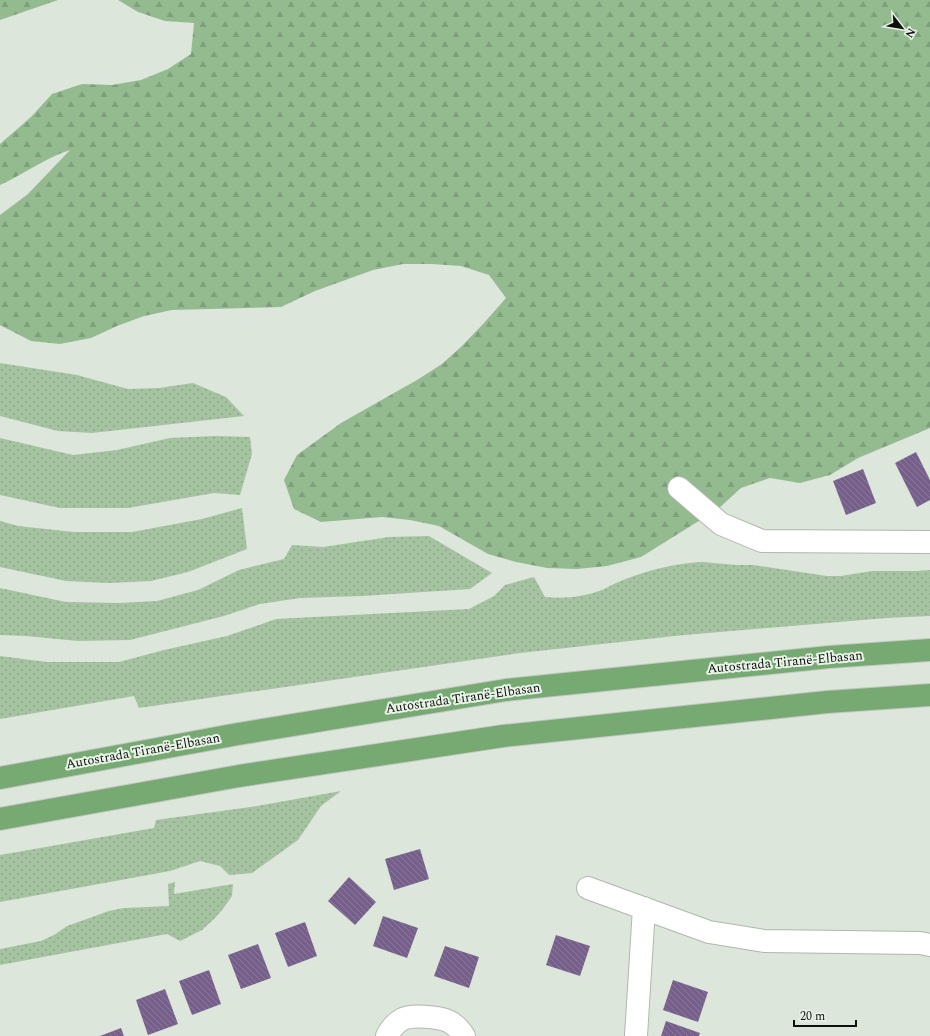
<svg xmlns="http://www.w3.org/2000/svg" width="930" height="1036" viewBox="0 0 930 1036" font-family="Spectral,serif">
<defs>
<pattern id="grass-dots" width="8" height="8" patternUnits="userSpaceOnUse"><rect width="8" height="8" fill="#a5c3a1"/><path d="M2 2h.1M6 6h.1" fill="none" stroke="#8da689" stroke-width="1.8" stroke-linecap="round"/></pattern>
<pattern id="forest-firs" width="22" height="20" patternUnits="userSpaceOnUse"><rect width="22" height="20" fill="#94ba90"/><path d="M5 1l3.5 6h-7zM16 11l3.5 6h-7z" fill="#7e9f7b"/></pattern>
<pattern id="building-back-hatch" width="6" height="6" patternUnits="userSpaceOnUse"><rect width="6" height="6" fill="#76608b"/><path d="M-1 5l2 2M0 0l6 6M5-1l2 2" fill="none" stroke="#897a98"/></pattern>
</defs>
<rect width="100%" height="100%" fill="#dce6db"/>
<!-- grass -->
<path fill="url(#grass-dots)" d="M0,363L77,375L128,389L159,388L193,383L226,397L244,416L92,433L58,431L0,416Z
M215,436L250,437L252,454L240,495L214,493L128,508H60L0,495V438L73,455L117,450L170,438Z
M242,508L247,549L188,572L151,581L109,583L66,581L0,567V521L18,526L74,532H132L202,519Z
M429,536L492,573L470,589L362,596L300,598L260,604L224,616L130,640L78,641L26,636L0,635V588L66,602L119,603L157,601L198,590L239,570L284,559L292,545L323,547L389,537Z
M702,562L736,565H753L827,576H841L872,571H917L930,570V616L886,618L684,635L520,653L139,708L134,696L0,719V656L47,662H119L164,650L227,636L276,619L469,609L494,596L505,585L534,577L545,597C565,599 583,597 602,590C607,588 611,585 616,583C641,572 674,563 702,562Z
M341,791L321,806L298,840L252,873L229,875L220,866L200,861L170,871L0,902V855L154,828L156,820L257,806Z
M175,882L174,894L233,884L232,896L223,909L214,919L202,930L180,941L167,934L0,965V949L41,941L54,935L67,926L109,911L124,908L169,906L168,884Z"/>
<!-- forest -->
<path fill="url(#forest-firs)" d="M0,0H58L0,20Z
M118,0H930V428L858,458L830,475L800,483L770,478L741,488L718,509L641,557L607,566L577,569L547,568L516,562L488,554L439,526L410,520L382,517L321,522L294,509L284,480L297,455L341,423L417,380L442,364L462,346L484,323L506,298L489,275L461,266L432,264H403L373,270L315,291L281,307L172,310L144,316L117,326L91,338L60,344L31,341L0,325V215L28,194L70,150C45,158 24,174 0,185V144L31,117L52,94L82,84L112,85L141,80L168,69L191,54L194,23L165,21L138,12Z"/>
<!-- building -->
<path fill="url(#building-back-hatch)" d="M916,452L930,480V500L917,507L895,463Z
M863,469L876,503L846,515L833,481Z
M420,849L429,879L394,890L385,859Z
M349,877L376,902L355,925L328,901Z
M383,916L418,928L407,958L373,946Z
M305,922L317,956L288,967L275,933Z
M556,935L590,946L580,976L546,965Z
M258,944L271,978L241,989L228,955Z
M445,946L479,957L469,988L434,976Z
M209,970L221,1004L192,1015L179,981Z
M673,980L708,992L698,1022L663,1010Z
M165,989L178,1024L148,1035L136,1000Z
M666,1021L700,1033L699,1036H661Z
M121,1028L124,1036H100Z"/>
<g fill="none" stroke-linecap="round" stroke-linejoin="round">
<defs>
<path id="minor" d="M679,488L721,524L762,541L930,542
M588,888L709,932L764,941L920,943L930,945
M387,1036C390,1030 396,1023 401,1020C410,1014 439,1017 448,1021C455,1024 460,1030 464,1036
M636,1036L644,908"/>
<path id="highway" d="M0,778L238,734L506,690L829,657L930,650
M0,819L239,776L503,736L827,702L930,695"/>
</defs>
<!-- minor casing -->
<use href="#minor" stroke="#aeb8ad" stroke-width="24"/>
<!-- highway casing -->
<use href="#highway" stroke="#c5c6c5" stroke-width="24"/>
<!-- minor -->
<use href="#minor" stroke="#fff" stroke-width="22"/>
<!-- highway -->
<use href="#highway" stroke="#77aa72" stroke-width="22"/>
</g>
<g text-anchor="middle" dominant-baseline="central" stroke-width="4" stroke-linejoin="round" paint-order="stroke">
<!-- street labels -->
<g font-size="13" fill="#0c100c" stroke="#e9f3e8">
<text transform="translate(785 662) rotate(-5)">Autostrada Tiranë-Elbasan</text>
<text transform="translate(463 698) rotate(-8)">Autostrada Tiranë-Elbasan</text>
<text transform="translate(143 751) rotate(-10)">Autostrada Tiranë-Elbasan</text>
</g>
</g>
<!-- north arrow -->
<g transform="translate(902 28) rotate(121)" stroke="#e9f3e8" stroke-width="3" paint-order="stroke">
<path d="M0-3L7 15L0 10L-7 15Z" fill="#0c100c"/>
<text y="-6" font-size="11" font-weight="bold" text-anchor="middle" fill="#0c100c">N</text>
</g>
<!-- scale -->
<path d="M794 1020v6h62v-6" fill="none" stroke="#0c100c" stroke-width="2"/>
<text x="800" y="1020" font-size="12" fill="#0c100c" stroke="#e9f3e8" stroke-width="3" paint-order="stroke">20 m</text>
</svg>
